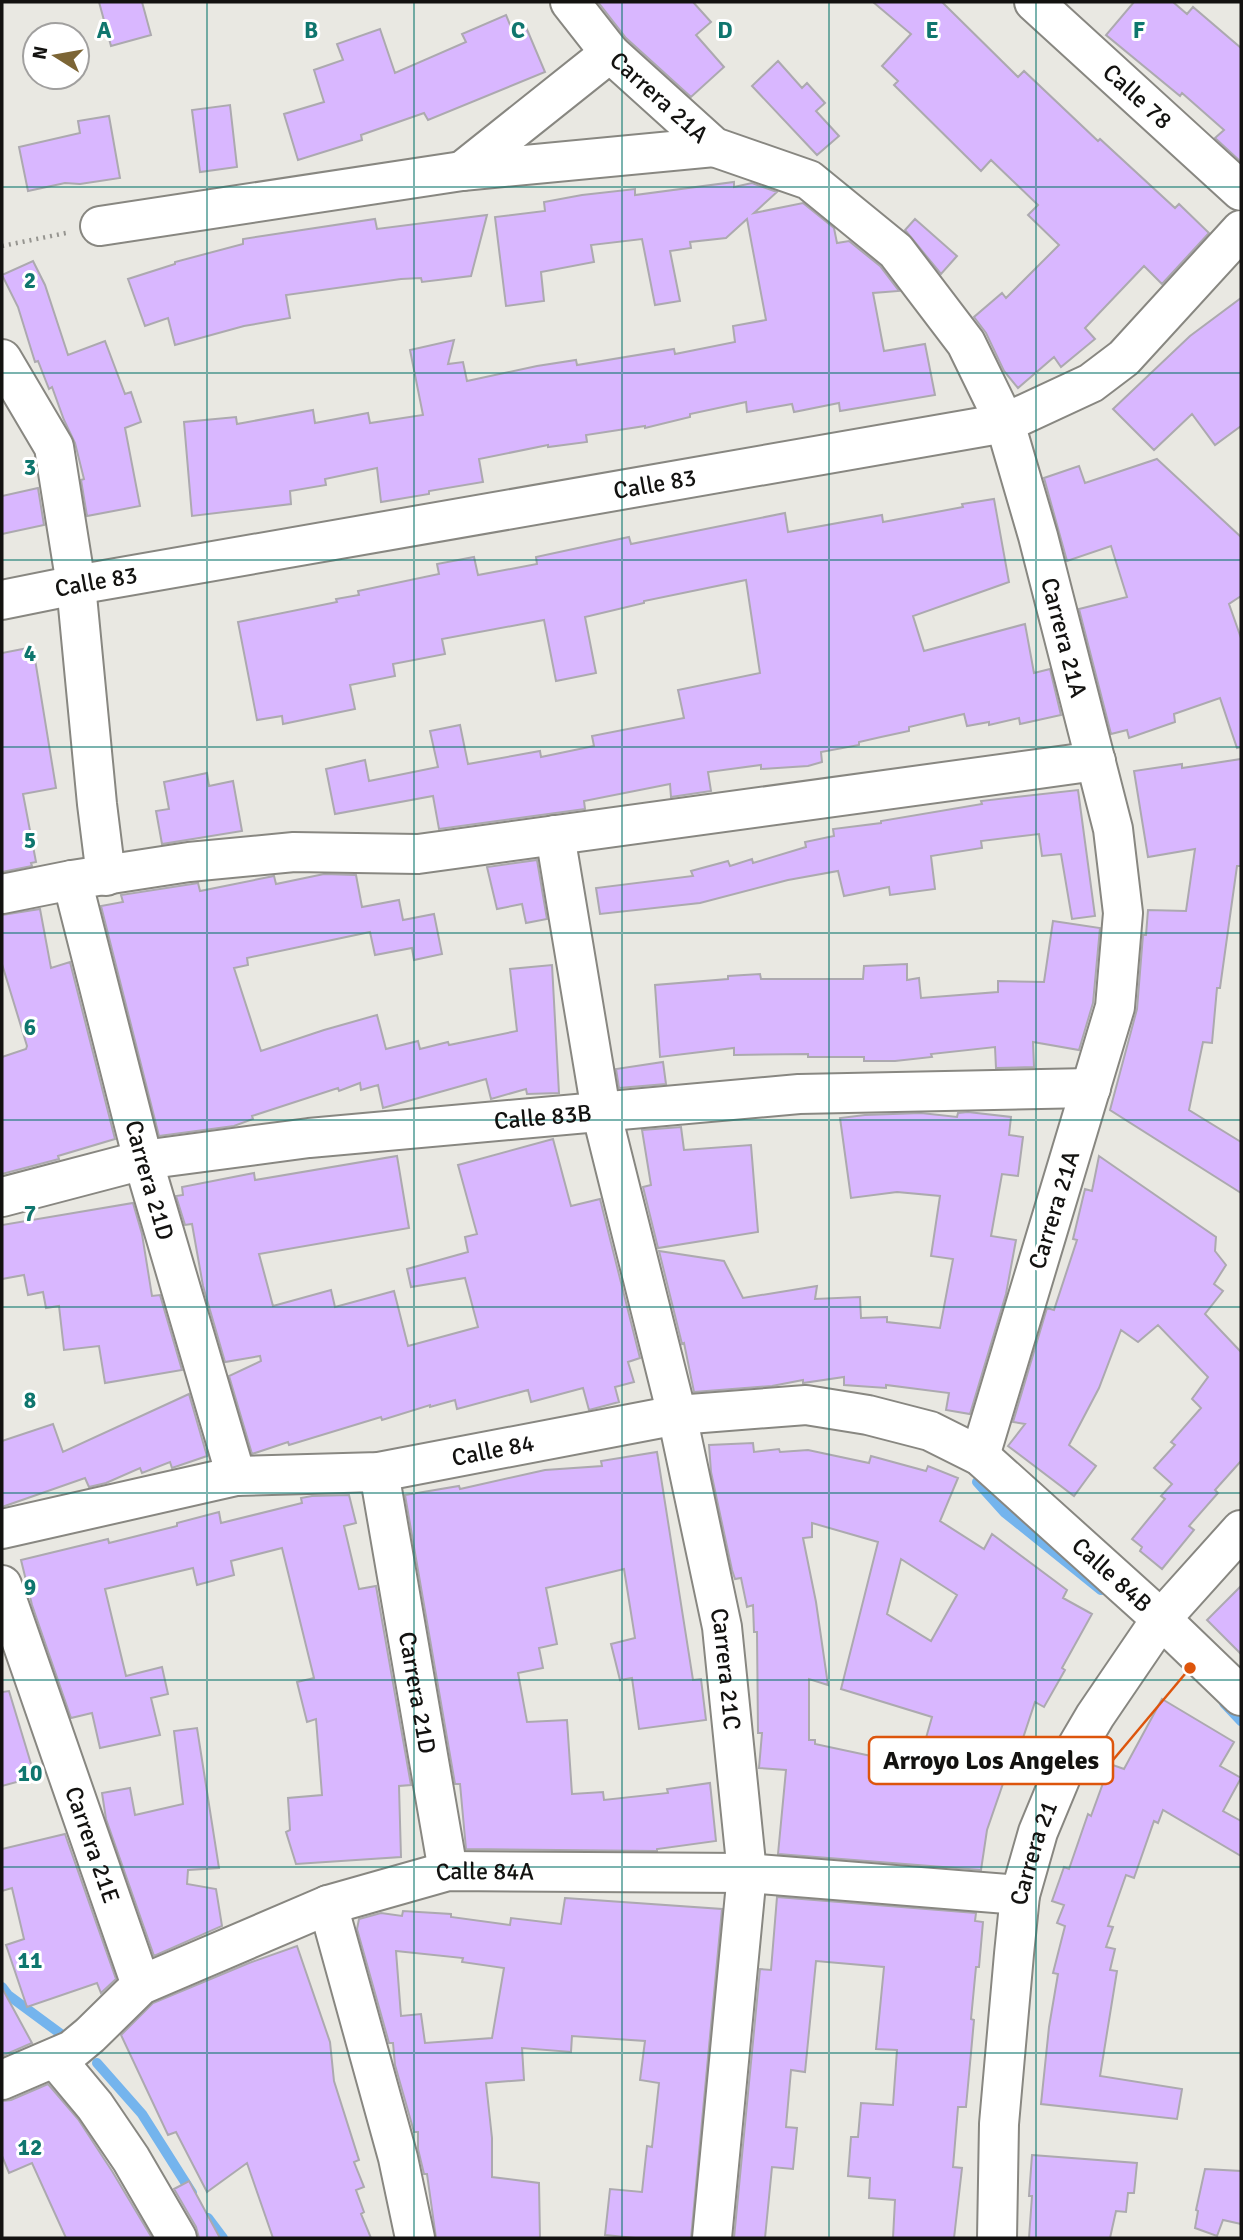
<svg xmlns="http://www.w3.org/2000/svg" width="1243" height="2240" viewBox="0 0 1243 2240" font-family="Signika,sans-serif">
<rect width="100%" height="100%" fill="#e9e8e2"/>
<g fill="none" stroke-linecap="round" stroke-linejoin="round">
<!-- stream -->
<path stroke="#74b4ed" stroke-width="10" d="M977,1482L1004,1512L1101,1590
M1224,1703L1241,1721
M2,1987L8,1995L65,2037
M97,2063L142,2114L192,2193
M208,2218L223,2238"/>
</g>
<!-- building -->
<path fill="#d9b7ff" stroke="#aca9af" stroke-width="2" fill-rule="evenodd" d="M99,2H142L151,35L111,46Z
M598,2H693L711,22L696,35L724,67L691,97L626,38Z
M873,2H942L1018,77L1024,71L1098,141L1100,139L1175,208L1179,204L1209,233L1162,284L1144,266L1085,328L1095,339L1061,367L1054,357L1018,388L1004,371L986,333L974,317L1002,293L1006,298L1059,245L1028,215L1038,205L991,160L981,171L894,85L898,81L882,66L911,34Z
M1134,2H1173L1187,14L1193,7L1241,48V162L1215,138L1224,130L1182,93L1180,96L1106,35Z
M506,15L513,32L526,27L545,72L428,120L424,113L361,135L362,140L298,160L284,114L324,102L314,70L343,60L337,44L380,29L395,73L466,42L462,34Z
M778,61L802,88L807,83L825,103L816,111L839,136L817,155L752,86Z
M230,105L237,167L200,172L192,110Z
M109,116L120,178L80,184L65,183L28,191L19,147L80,133L78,121Z
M734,182V187L752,183L777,192L754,213L803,203L834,228L837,243L849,241L880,266L899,291L873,293L884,351L925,344L935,395L840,411L839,403L794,412L792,404L747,412L746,402L690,414V417L645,428V426L586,435L587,442L548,447V445L479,459L483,482L429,491V494L381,502L377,468L325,479L326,485L290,491L291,504L192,516L184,422L236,417L237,424L313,410L315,423L368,413L370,423L423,415L410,350L454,340L448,364L463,362L467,381L537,366L576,360L577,365L674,349L675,354L735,342L733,326L766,320L747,219L726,238L690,242L691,248L670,251L680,301L655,305L642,239L591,245L594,262L541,272L544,301L506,306L495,217L545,211L544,202L582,195L635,189V195Z
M487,215L471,276L422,282L421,278L401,279L286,295L290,318L244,326L175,345L168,318L145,326L128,279L175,264V262L243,244V239L375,219L377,229Z
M915,219L957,256L941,274L905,230Z
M33,261L45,285L68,355L105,341L125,394L131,392L141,422L125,428L140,506L87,516L81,480L84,479L75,443L64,420L52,387L49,389L38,361L35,362L18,307L2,275Z
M1241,298V426L1215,445L1192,414L1154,450L1113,409L1190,336Z
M1157,459L1241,537V596L1229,604L1241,638V747L1237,748L1220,698L1174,714L1175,722L1129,738L1127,730L1111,734L1079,609L1127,597L1111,546L1067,561L1044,478L1079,466L1085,483Z
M38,488L44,525L2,534V496Z
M994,499L1009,582L913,616L924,651L1025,624L1034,673L1050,669L1061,715L1020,724L1019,718L989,725V722L967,726L964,714L909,727V731L881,737L859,742V745L821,752L822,762L808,766L761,769V765L708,772L711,791L671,797L670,784L584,801L585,809L439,829L433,796L335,814L326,769L365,760L369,781L438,767L430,731L460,725L468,764L540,751L541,757L594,746L592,736L684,718L678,690L760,673L746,580L644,601V603L585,617L596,673L556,681L544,620L442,639L445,654L393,664L395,676L350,685L355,709L283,724L282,716L257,720L238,622L337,602L336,599L359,595L358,591L439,574L437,564L474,557L478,575L537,564L536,557L629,537L631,544L785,513L788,532L882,515L883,522L963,507L962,504Z
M33,647L56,788L23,794L36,862L31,863L32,866L2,872V653Z
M1241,759V866H1237L1220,988H1217L1212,1043L1203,1042L1189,1110L1241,1142V1193L1110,1110L1137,1009L1143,935H1146L1148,910L1186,911L1195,849L1148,857L1134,771L1182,764V768Z
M207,773L209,786L233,781L242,831L162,844L156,811L169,809L164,782Z
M1078,790L1095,916L1072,919L1061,854L1042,856L1039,834L981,841L982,848L931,856L935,889L890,895L889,887L844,896L838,871L788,880L700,903L600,914L596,888L693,876L691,871L728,861L730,866L752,859L753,863L806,847L805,842L834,836L833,829L881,823V821L982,804L981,801Z
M537,860L547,919L526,923L522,904L497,909L487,867Z
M324,874L356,875L362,907L399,900L403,920L434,914L442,954L414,960L412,948L375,955L370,932L247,958L248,965L234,968L261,1051L324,1030L377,1015L386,1049L418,1041L420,1049L448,1042L449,1045L517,1031L510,969L552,965L559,1093L527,1094L526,1089L491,1099L486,1079L383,1108L378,1085L361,1090L360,1083L339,1091L338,1088L252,1116L253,1119L234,1126L159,1136L101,906L123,902L121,895L192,884L198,883L200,891L274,876L276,884Z
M40,909L51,968L70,962L115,1139L58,1156L59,1159L2,1174V1057L26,1049L27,1046L2,964V915Z
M1053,921L1100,928L1093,1003L1079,1050L1033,1042L1034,1067L996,1068L995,1047L931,1054L932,1057L895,1061H864V1057H808V1054L734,1055V1048L660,1057L655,985L728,979V976L760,974L761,979H863L864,966L907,964V980L919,978L921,998L998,992V981L1044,982Z
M663,1062L666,1084L619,1088L616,1069Z
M968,1112L1011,1117L1009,1135L1023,1137L1018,1176L1002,1174L991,1236L1016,1240L1006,1294L970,1414L946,1410L949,1393L886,1385V1388L844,1385V1377L803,1383V1380L772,1386L694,1392L684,1343L682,1344L659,1251L724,1261L743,1298L817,1286L815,1299L860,1297L861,1318L887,1317V1322L940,1328L953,1259L931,1256L940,1196L897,1192L851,1198L840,1118L865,1115L921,1113L957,1117L958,1113Z
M681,1127L684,1150L751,1145L758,1232L658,1248L643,1187L651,1185L642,1130Z
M553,1139L571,1206L600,1199L640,1358L628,1362L634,1382L615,1387L619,1402L589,1410L583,1388L531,1402L528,1390L457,1409L455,1400L430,1407V1405L382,1420L381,1417L289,1445L288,1442L252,1454L229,1376L261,1361L260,1356L225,1362L203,1286L192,1224L185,1225L176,1196L183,1195L182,1187L254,1173L255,1180L397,1156L409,1228L259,1254L273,1306L331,1290L335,1307L394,1291L408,1346L478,1327L465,1278L411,1287L407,1269L468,1252L465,1237L477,1234L458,1165Z
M1099,1156L1216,1237L1215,1251L1226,1265L1214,1284L1223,1291L1205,1314L1241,1352V1461L1215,1490L1218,1493L1189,1526L1194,1530L1162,1569L1140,1551L1142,1547L1132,1539L1165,1499L1161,1496L1172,1484L1154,1468L1175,1445L1171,1442L1201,1408L1192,1399L1208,1377L1158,1325L1138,1342L1121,1330L1099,1388L1069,1445L1096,1466L1074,1496L1008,1446L1025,1424L1013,1422L1047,1308L1054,1310L1077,1240L1073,1239L1085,1189L1092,1191Z
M133,1203L142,1234L152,1296L160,1295L182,1370L105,1383L99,1346L64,1350L59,1306L46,1308L43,1292L28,1295L24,1275L2,1279V1225Z
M189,1394L207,1456L172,1468L170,1462L142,1473L140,1468L106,1483L89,1487L85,1478L2,1507V1441L53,1424L63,1452Z
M753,1443L754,1452L779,1449L780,1452L808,1450L869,1463L871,1456L926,1471L928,1466L958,1478L940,1521L984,1549L992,1534L1067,1590L1063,1598L1092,1614L1062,1668L1065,1670L1044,1707L1035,1702L1021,1744L1017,1743L987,1830L981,1870L778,1854L786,1770L759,1768L762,1733H758L757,1632H754L753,1605L747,1607L741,1578L735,1579L732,1570L711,1472L709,1445ZM812,1523L878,1542L841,1689L932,1717L918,1766L815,1744V1740H809V1679L828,1685L816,1602L803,1538L812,1537ZM901,1559L957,1595L931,1641L887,1614Z
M657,1452L693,1680L701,1679L706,1720L639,1729L632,1678L620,1680L611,1644L635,1638L624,1569L546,1588L557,1644L539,1648L543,1668L518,1673L527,1722L567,1720L572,1794L603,1792L604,1800L668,1793L667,1789L710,1783L716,1841L657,1849V1851L466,1849L460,1784H455L405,1495L459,1486L460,1489L545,1470L602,1466L601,1461Z
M349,1495L356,1523L344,1526L359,1589L376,1586L411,1785L399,1786L401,1857L296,1864L286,1832L290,1830L288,1798L322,1795L316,1719L307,1722L297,1682L314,1678L282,1548L231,1561L234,1575L197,1585L193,1568L105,1589L126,1676L162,1667L168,1694L151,1698L160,1735L100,1748L92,1713L71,1718L32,1605L21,1560L108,1539L109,1543L177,1526V1523L219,1512L221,1523L302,1503L301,1498L312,1496Z
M1241,1586V1654L1207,1620Z
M9,1691L35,1777L2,1786V1692Z
M1162,1699L1234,1742L1220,1766L1241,1778L1223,1811L1241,1821V1856L1163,1810L1158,1823L1154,1821L1134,1878L1126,1875L1108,1926L1113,1927L1106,1947L1115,1949L1110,1970L1117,1971L1100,2076L1182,2089L1177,2119L1041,2104L1049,2027L1058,1974L1053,1973L1065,1926L1057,1923L1064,1905L1052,1901L1064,1867L1069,1869L1088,1814L1091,1816L1110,1764L1124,1769Z
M197,1728L219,1868L188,1870L187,1884L216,1889L222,1926L154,1956L106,1819L102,1793L130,1788L135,1815L183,1804L174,1731Z
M65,1834L116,1979L101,1993L97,1983L27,2007L6,1945L24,1939L12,1888L2,1891V1849Z
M777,1897L976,1913L975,1921L983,1922L979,1967H976L971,2019L974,2020L966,2107H958L953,2167L962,2168L954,2238H893L895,2200L869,2198L870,2178L848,2176L851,2137H858L861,2103L893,2105L897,2050L876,2049L884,1967L816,1961L805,2072L791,2070L786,2127L797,2128L793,2169L772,2167L765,2238H734L760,1969L771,1970Z
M565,1898L722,1909L691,2238H635L605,2235L610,2189L642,2192L647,2146L652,2147L659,2083L640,2080L645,2041L572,2036L571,2052L522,2048L524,2080L486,2083L492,2138V2177L539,2183L540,2238H436L427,2174H424L418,2149V2132H414L395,2065L393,2043H389L357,1929L359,1919L381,1913L402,1916L403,1911L451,1914V1917L510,1925L511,1918L561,1924ZM396,1951L463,1958L462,1962L504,1968L492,2038L425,2043L421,2014L401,2016Z
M297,1946L330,2042L334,2081L359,2160L354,2162L364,2187L356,2190L364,2212L361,2214L371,2238H273L247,2163L207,2192L176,2132L168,2135L121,2035L153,2003L249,1963Z
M2,1988L32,2043L2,2056Z
M48,2084L78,2119L112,2171L152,2238H66L32,2163L9,2173L2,2156V2101L11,2100Z
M1032,2155L1137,2163L1134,2193H1128L1126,2212L1116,2211L1110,2238H1029L1032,2196H1029Z
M1205,2169L1241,2171V2224L1223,2220L1217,2236L1195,2228L1198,2211L1196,2210Z
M189,2181L220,2238H199L196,2227L174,2189Z"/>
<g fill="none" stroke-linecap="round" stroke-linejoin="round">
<defs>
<g id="minor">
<path id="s1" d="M570,2L610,53L714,147L809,180L896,251L966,343L1005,423L1038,536L1113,829L1123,913L1115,1007L980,1456"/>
<path d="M462,171L610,53"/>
<path d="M100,226L462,171L714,147"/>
<path d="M2,359L54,447L76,585L97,804L106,876"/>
<path id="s2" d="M555,835L601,1111L677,1415L722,1627L747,1873L712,2238"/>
<path id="s3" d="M72,880L143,1160L236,1476"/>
<path d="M2,894L72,880L189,862L294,852L418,854L1096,761"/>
<path id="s4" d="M2,1197L143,1160L309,1138L799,1094L1091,1088"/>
<path id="s5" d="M379,1472L448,1871"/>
<path id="s6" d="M2,1529L236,1476L379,1472L677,1415L806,1405L868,1415L930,1431L980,1456L1161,1619L1241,1696"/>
<path id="s7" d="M2,1585L141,1985"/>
<path d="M328,1905L398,2158L415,2238"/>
<path d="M55,2058L95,2106L131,2159L177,2238"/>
<path id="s8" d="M2,2080L72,2050L90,2035L141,1985L328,1905L448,1871L747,1873L1020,1895"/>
</g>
<g id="tertiary">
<path id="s9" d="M1034,2L1241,191"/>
<path id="s10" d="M2,600L76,585L1005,423L1091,383L1124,358L1241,230"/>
<path id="s11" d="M997,2238L999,2124L1014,1954L1020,1895L1038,1832L1065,1767L1095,1716L1161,1619L1241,1530"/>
</g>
</defs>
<!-- minor casing -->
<use href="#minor" stroke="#888781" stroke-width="42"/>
<!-- tertiary casing -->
<use href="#tertiary" stroke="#888781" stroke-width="42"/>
<!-- path -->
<path stroke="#969590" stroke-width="4.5" stroke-dasharray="2 5" stroke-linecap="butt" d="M2,246L66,233"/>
<!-- minor -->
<use href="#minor" stroke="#fff" stroke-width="38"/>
<!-- tertiary -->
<use href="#tertiary" stroke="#fff" stroke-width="38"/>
</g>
<!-- grid -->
<path fill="none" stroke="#0f766e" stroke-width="2" stroke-opacity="0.55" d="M207,2V2238M414,2V2238M622,2V2238M829,2V2238M1036,2V2238M2,187H1241M2,373H1241M2,560H1241M2,747H1241M2,933H1241M2,1120H1241M2,1307H1241M2,1493H1241M2,1680H1241M2,1867H1241M2,2053H1241"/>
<g text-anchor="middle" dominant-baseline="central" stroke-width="6" stroke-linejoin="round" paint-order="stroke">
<!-- street labels -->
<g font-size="24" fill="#131210" stroke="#fff">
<text stroke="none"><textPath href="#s9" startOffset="140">Calle 78</textPath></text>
<text stroke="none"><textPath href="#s1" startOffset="131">Carrera 21A</textPath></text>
<text stroke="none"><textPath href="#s10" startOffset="663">Calle 83</textPath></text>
<text stroke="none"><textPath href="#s10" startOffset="96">Calle 83</textPath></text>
<text stroke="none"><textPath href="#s1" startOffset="845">Carrera 21A</textPath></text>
<text stroke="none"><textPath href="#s4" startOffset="548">Calle 83B</textPath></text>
<text stroke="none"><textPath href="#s3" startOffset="310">Carrera 21D</textPath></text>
<text transform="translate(1054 1210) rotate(-73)">Carrera 21A</text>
<text stroke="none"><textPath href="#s6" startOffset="499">Calle 84</textPath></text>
<text stroke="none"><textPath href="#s6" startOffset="1176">Calle 84B</textPath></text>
<text stroke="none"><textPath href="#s2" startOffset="852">Carrera 21C</textPath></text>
<text stroke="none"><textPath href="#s5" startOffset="224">Carrera 21D</textPath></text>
<text stroke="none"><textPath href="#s7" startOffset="275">Carrera 21E</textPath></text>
<text stroke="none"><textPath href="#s11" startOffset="388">Carrera 21</textPath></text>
<text stroke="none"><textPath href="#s8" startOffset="536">Calle 84A</textPath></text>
</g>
</g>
<g font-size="23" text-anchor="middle" font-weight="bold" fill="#0f766e" stroke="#fff" stroke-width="6" stroke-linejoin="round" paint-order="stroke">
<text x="104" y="38">A</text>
<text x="311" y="38">B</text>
<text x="518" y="38">C</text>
<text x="725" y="38">D</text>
<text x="932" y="38">E</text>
<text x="1139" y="38">F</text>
<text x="30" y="288">2</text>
<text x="30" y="475">3</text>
<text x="30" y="661">4</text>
<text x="30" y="848">5</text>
<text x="30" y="1035">6</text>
<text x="30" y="1221">7</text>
<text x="30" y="1408">8</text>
<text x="30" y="1595">9</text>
<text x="30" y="1781">10</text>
<text x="30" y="1968">11</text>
<text x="30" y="2155">12</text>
</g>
<!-- callouts -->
<path fill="none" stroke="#dd550c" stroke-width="2.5" d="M1190 1668L1113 1760"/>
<circle fill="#dd550c" stroke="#fff" stroke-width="2.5" cx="1190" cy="1668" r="7"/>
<rect fill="#fff" stroke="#dd550c" stroke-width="2.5" x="869" y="1737" width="244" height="47" rx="7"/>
<g font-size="26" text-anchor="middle" font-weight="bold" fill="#131210">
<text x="991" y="1769">Arroyo Los Angeles</text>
</g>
<!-- border -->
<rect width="1243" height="2240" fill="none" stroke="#131210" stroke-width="7"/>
<!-- north arrow -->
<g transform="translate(56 56) rotate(281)"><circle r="33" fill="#ffffff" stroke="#a1a09f" stroke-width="2"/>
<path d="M0-5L12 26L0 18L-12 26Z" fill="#7c6535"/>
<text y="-10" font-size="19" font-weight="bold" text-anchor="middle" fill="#131210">N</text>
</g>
</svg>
